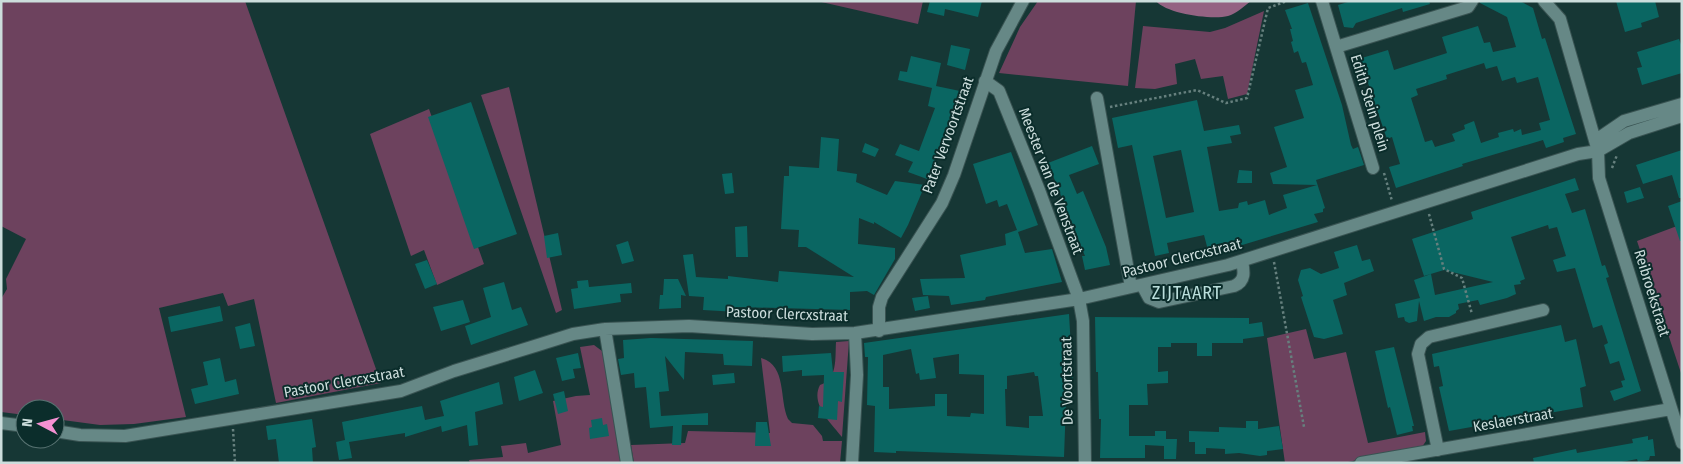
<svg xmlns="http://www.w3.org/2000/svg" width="1683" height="464" viewBox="0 0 1683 464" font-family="'Fira Sans Condensed',sans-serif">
<rect width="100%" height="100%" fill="#163735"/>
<!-- green -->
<path fill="#6d425e" d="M1,1H245L381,383L276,403L254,299L228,306L223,293L159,308L186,417L134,424L100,425L55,419V409H25V415L1,412V299L7,289L6,279L26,239L1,226Z
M817,1H923L918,24Z
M1038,1H1136L1128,86L999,73L1020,27Z
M1264,11L1247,94L1228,99L1223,76L1201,79L1195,59L1175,64L1177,84L1155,89L1135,88L1143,26L1210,32L1225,28Z
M509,87L562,310L556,313L481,95Z
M429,109L484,264L437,285L424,250L411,256L370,134Z
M1677,226H1682V376L1637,241Z
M1306,329L1314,359L1346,352L1368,443L1425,432L1426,441L1422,447L1343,463H1285L1267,338Z
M849,341L842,437C831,423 810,404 820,385C838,380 835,357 836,342Z
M594,345L602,351L622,463H470L469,460L503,457L501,446L526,443L528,453L561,445L553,401L576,396L590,395L580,347Z
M761,358C787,365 779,399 788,419L792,423L813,425L822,436L823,441H842L840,463H634L631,445L685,443L688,431L770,433Z"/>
<!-- water -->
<path fill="#946383" d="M1156,1H1251C1244,6 1236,14 1228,16C1212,20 1167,14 1156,1Z"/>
<!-- building -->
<path fill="#0a6662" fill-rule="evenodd" d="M930,1H982L978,17L945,9L944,16L927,12Z
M1351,1H1429L1430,4L1403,12L1402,8L1356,23L1353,28L1344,27L1338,5Z
M1480,1H1520L1533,8L1542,39L1545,38L1576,134L1563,138L1564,142L1546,148L1543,140L1462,164L1463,166L1396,188L1389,167L1400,164L1392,137L1387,139L1367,80L1359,82L1352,61L1388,50L1394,70L1447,53L1442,37L1478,26L1484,43L1490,42L1493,52L1516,47L1507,17L1480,3ZM1484,63L1486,69L1497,66L1502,81L1515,77L1517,83L1538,77L1550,120L1539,123L1541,130L1522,135L1521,129L1514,132L1513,129L1498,133L1499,137L1481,143L1474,121L1464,125L1465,129L1452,134L1455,141L1435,147L1432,140L1425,142L1411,98L1418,95L1416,89L1447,79L1446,75Z
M1616,1H1655L1659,17L1641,23L1642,27L1625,32Z
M1308,3L1342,105L1351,145L1353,149L1358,147L1364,165L1316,180L1325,208L1323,209V212L1314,214L1318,222L1239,246L1238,242L1219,255L1209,254L1204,235L1167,243L1169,253L1155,256L1132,145L1118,148L1112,118L1197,100L1204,131L1239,125L1241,134L1230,136L1232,143L1207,147L1219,211L1238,208L1239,203L1247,201L1248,205L1265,200L1269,215L1287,208L1283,195L1317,185L1273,184L1270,173L1287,167L1274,127L1304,118L1295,90L1313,85L1306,62L1302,63L1298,51L1294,53L1291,42L1293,41L1290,29H1292L1285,10ZM1181,150L1194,212L1166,218L1153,156Z
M1679,39L1682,47V73L1642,85L1637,68L1642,67L1637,52Z
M951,45L970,49L965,70L947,65Z
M911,56L941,63L936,86L960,91L956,110L927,179L908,172L913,162L895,155L900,144L919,151L935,108L928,106L932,88L898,80L900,71L907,72Z
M471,102L517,234L474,249L428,117Z
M821,137L839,139L837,171L857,174L856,182L887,195L895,181L925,185L908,225L901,238L874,222V224L859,218L858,244L895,248V259L874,295L867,291L850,292V310L739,307L738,312L703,310L704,297L689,296L683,255L693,254L696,277L728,279V276L778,282L779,271L854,277L806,247H798L799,230L781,229L784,176H789V166L819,168Z
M865,143L879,149L875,157L862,152Z
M1092,146L1099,164L1069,175L1077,194L1083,191L1106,247L1110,265L1085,270L1082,256H1085L1048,163Z
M1682,150V198H1679L1672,175L1643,184L1636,165Z
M1011,152L1038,225L1018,232L1025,253L1052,249L1062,282L986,297L985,300L951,305L949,296L923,295L920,279L965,278L960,255L1006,245L1005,234L1017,230L1007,204L999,207L997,200L986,204L973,164Z
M1239,170L1252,171V183H1237Z
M732,173L734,193L725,194L722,174Z
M1575,178L1579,190L1565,194L1572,213L1585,209L1602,266L1605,265L1609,277L1606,278L1641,391L1614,401L1610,391L1623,387L1621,381L1625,380L1619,361L1610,364L1604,345L1608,343L1602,325L1593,328L1575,268L1557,272L1553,260L1566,256L1557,227L1549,229L1548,225L1511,237L1525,279L1520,281L1521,284L1514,285L1516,294L1507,298L1480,305L1478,300L1458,304L1459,309L1456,311V313L1449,317H1436L1424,321L1419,301L1417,321L1409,323L1405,321L1404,317L1398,318L1395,304L1420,298L1414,280L1431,274L1435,295L1493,282L1444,270L1424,276L1412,239L1473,219L1471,212Z
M1640,187L1644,198L1627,203L1624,192Z
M1682,201V241H1680L1668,206Z
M747,226L748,257H736L735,227Z
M558,233L562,255L547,258L544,236Z
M628,241L634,261L622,264L616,245Z
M1357,245L1362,261L1370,259L1374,271L1344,283L1347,295L1333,300L1343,334L1324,339L1314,337L1301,297L1303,296L1298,280L1301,270L1310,268L1321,274L1339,268L1334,252Z
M427,260L437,284L425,289L415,264Z
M664,279H678L686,296L681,295V308L659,309L660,295H663Z
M588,280L589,287L631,283L632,293L620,294L621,302L574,309L571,289L578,288L577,281Z
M504,282L512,310L521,307L528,325L471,345L465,326L491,317L483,288Z
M928,296L930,308L915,311L912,298Z
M463,300L470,322L441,331L433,307Z
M220,306L223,321L171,332L168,317Z
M1069,314L1073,383H1070L1071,402H1066L1064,457L896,451V453L874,452L875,406L867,405L868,357H865L864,343ZM911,349L916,374L919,373L920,380L936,378L933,358L959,354V374L984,375V414L971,413L970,417L947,416V394H935V406L889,409V387H883V355ZM1034,372L1035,376H1038L1043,416H1029V428L1006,426L1005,389H1007V376Z
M1095,317L1249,318V324L1262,322L1264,336L1243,339V343H1212V356H1197V343H1171V347H1158V372L1168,371V383L1147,384L1148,405H1129V436H1155V431H1166V439H1177L1176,459H1164V446L1145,445V458H1100L1101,419H1099L1098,372H1096Z
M250,323L255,346L240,349L235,327Z
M1561,325L1565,342L1576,339L1586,386L1580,388L1583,407L1449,431L1439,387L1443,386L1439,366L1434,367L1432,354Z
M651,338L753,341L752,366L724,365L723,354L685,352L684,380L665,356L669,391L659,392L661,416L708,413V425H682L681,445H672L673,426L650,428L646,387L635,388L634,373L621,375L618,359L624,358L623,340Z
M1394,347L1414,426H1412L1413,431L1397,435L1390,407L1388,408L1375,351Z
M578,353L581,368L573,369L575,378L562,381L556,358Z
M831,353L833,372H844L842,402L838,401L837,420L818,418L819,406L823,407L824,375L802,376V370L783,372L782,356Z
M220,358L225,382L236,379L239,394L195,404L191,389L208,385L203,362Z
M535,370L543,393L519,401L514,377Z
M734,373L735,383L713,385L712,375Z
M499,382L503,404L475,412L478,445L469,446L467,425L442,432L441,426L405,437V433L349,442L352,458L339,460L336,442L345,440L342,422L422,406L425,420L444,416L440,401Z
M564,391L568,411L558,414L553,394Z
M602,418L603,425L607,424L609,436L590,439L589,428L592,427L591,420Z
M312,419L316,447L312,448L313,463H279L276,439L268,440L266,426Z
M1246,421H1258V429L1279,426L1283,449L1267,451V455L1260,456L1239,453L1225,454V449L1206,448V454H1195V442H1189V431L1219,432V427L1246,428Z
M756,422H767L771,446H755Z
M1648,436V440L1653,439L1655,456H1650L1649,460L1638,462L1637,459L1617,463H1534L1533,458L1576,449L1577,453L1633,443L1632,439Z"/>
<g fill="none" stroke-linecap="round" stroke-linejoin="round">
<defs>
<path id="minor" d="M1322,1L1336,47L1468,7L1472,1
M1544,1L1560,19L1598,151
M1336,47L1373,168
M985,81L999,91L1039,190L1079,299L1083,321L1085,463
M1097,98L1131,287
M1682,104L1624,121L1602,136L1598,151L1599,178L1682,443
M1142,285L1149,298L1159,302L1234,286C1246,281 1244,271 1242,261
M605,329L627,463
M879,331V307L882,297L942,203L954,175L996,51L1023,1
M1,423L25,426
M55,431L80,435L125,436L401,391L454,371L538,345L573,334L605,329L689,326L812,334L855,333L1079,299L1228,265L1578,154L1598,151L1629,133L1682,116
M1438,450L1418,354L1421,344L1429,337L1543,310
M852,463L857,375L855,333
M1361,463L1671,409"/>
</defs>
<!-- minor casing -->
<use href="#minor" stroke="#395352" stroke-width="14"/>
<!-- path -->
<path stroke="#66807e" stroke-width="2.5" stroke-dasharray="2.5 2.5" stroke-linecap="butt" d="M1110,107L1197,90L1226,103L1247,98L1268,8L1287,1
M1612,168L1617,155
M1384,173L1392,201
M1429,214L1444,269L1462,278L1472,314
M1274,262L1304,427
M233,429L235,463"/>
<!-- minor -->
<use href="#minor" stroke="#668886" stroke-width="12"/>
</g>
<g text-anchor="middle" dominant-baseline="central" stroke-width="4" stroke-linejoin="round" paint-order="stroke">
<!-- street labels -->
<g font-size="15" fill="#ccdddc" stroke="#0b2d2b">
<text transform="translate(1370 103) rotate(73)">Edith Stein plein</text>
<text transform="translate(948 135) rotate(-70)">Pater Vervoortstraat</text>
<text transform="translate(1051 181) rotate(69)">Meester van de Venstraat</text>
<text transform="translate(1182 258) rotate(-14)">Pastoor Clercxstraat</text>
<text transform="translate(1652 293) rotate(73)">Reibroekstraat</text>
<text transform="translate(787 314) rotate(2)">Pastoor Clercxstraat</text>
<text transform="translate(1067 381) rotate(-91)">De Voortstraat</text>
<text transform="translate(344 382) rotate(-10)">Pastoor Clercxstraat</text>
<text transform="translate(1513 420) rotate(-10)">Keslaerstraat</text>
</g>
<!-- quarter labels -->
<g font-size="18" letter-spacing="1" fill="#bbdfdc" stroke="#0b2d2b">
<text x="1187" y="293">ZIJTAART</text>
</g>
</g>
<!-- border -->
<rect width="1683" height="464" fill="none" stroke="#ccdddc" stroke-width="5"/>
<!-- north arrow -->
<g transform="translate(40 424) rotate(276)"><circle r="24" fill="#0b2d2b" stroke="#587372"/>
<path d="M0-4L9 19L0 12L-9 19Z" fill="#f491d3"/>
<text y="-8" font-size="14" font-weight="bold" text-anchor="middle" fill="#ccdddc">N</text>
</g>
</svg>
